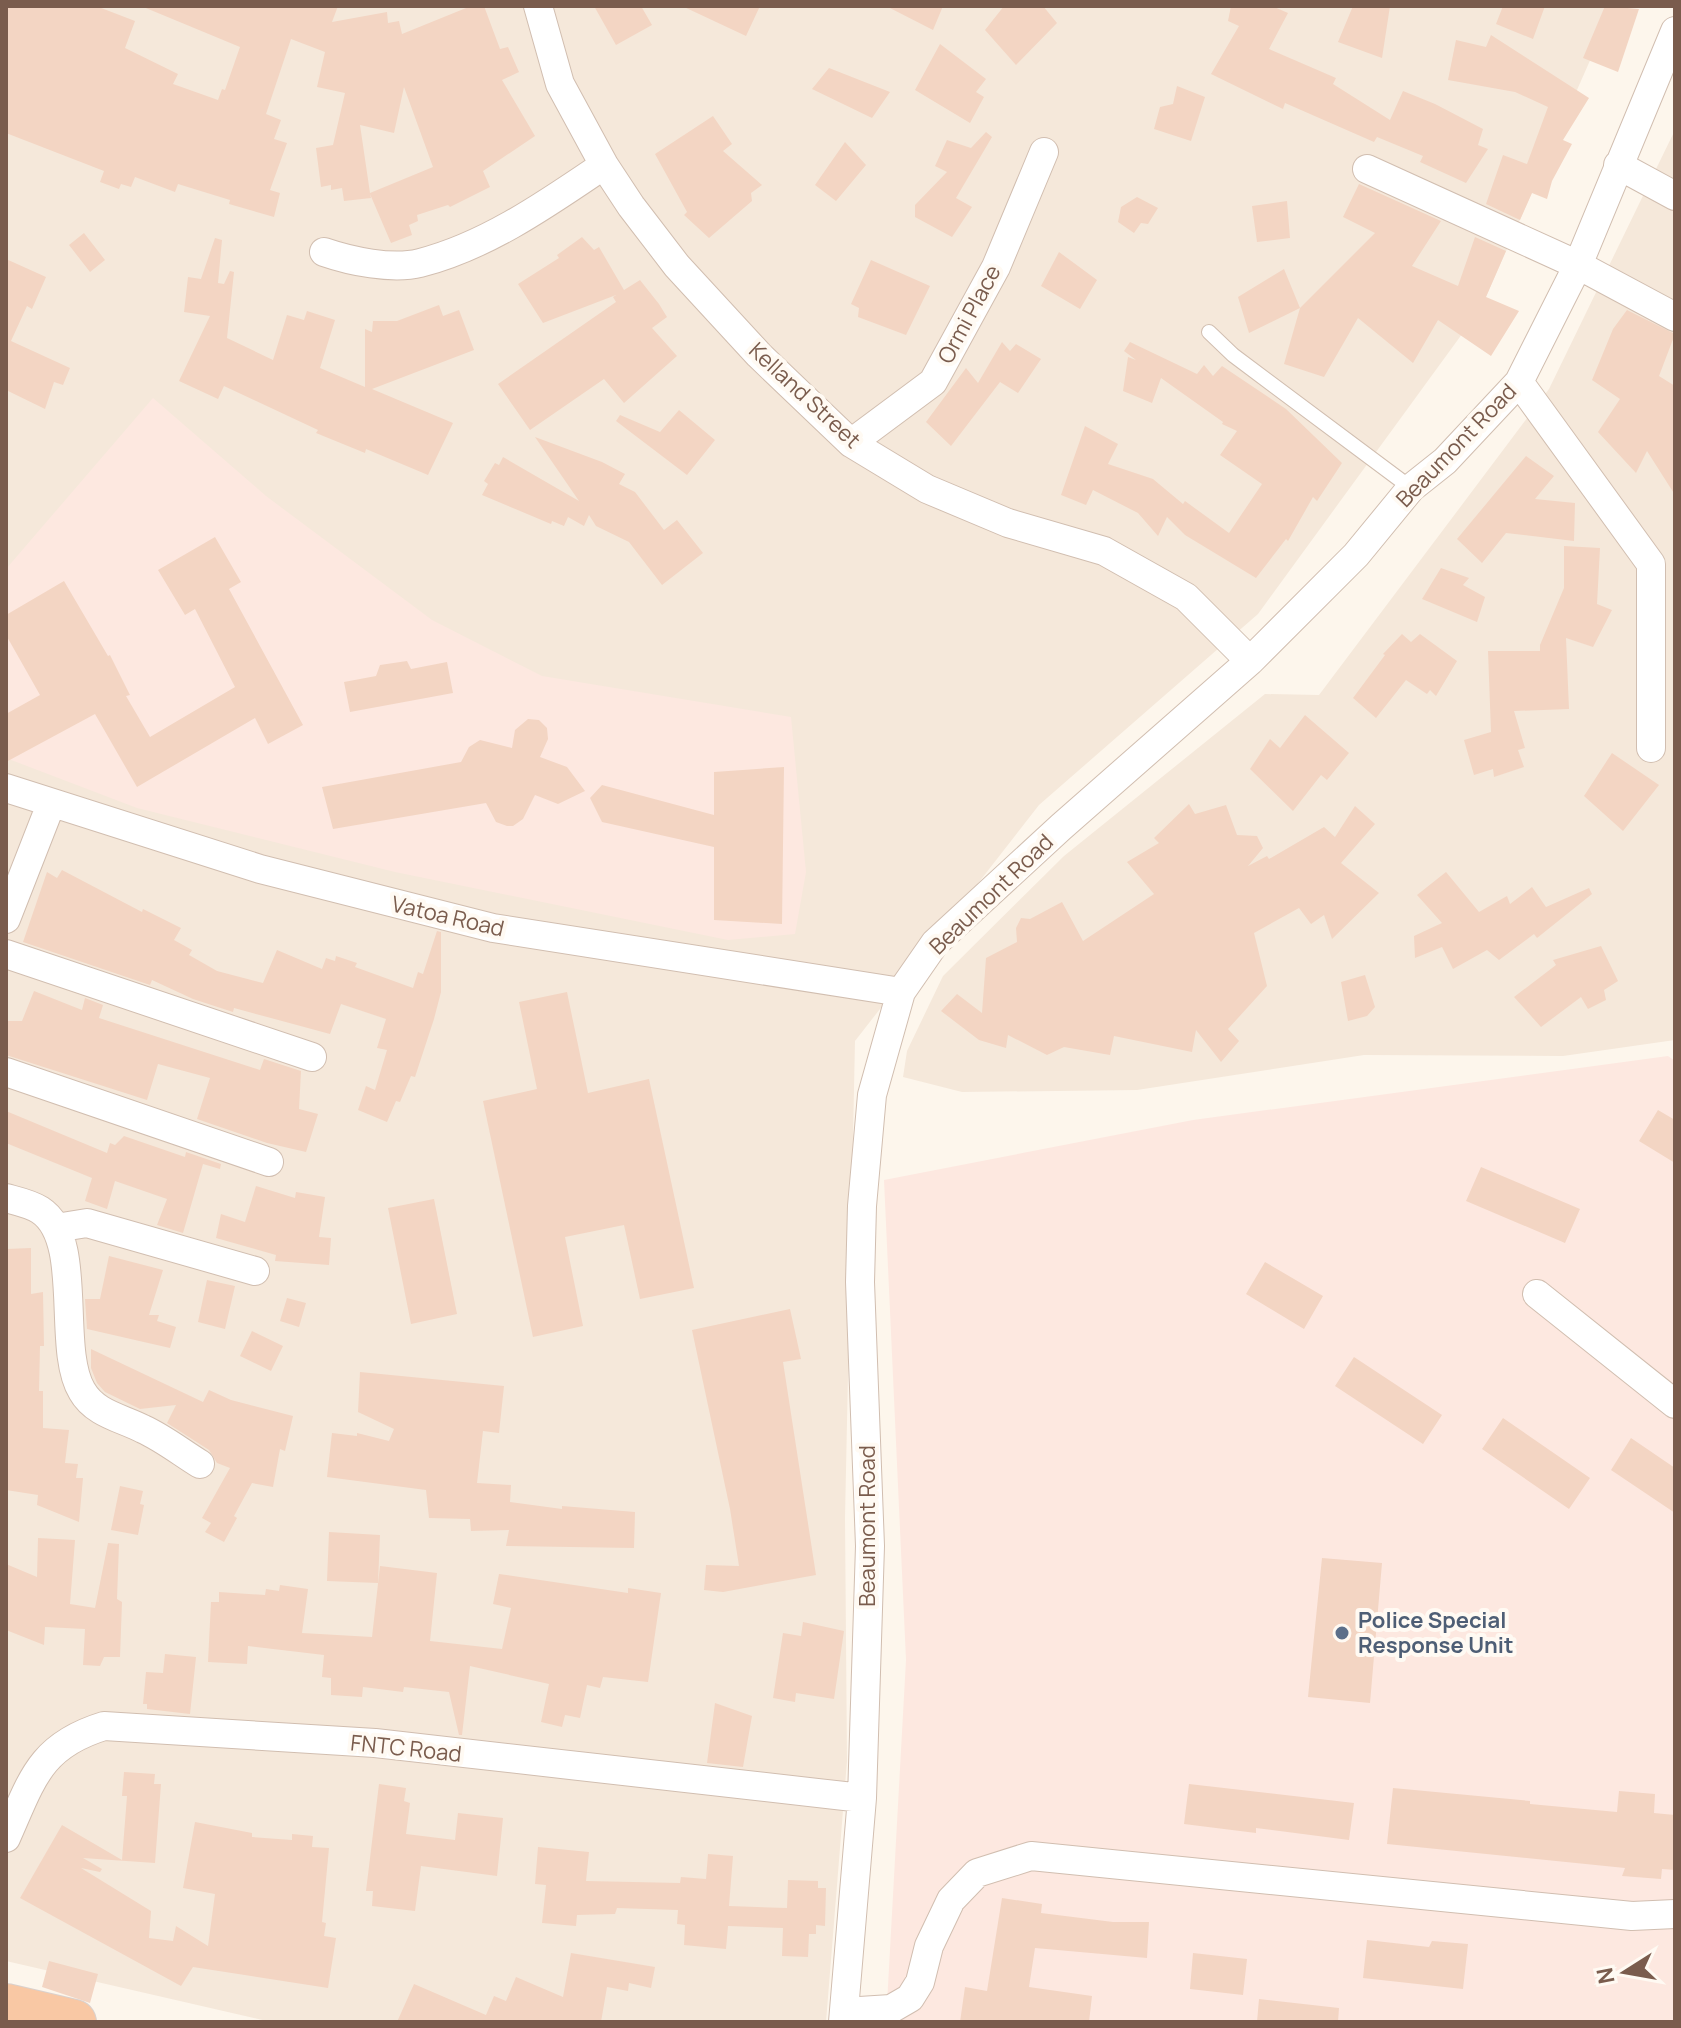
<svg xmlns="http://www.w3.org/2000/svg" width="1681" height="2028" viewBox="0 0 1681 2028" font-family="Manrope,sans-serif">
<rect width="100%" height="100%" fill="#fdf6ec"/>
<!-- residential -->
<path fill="#f5e8da" d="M6,6H1614L1481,308L1258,614L1039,805L855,1041L845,1518L847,1761L826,2022H271L6,1961Z
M1675,130V1040L1563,1056L1364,1055L1137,1090L962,1092L903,1077L907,1051L943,976L1064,856L1265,694L1319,695L1549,389Z"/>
<!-- commercial -->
<path fill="#fde8e0" d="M153,398L266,496L432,620L542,676L791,717L806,872L795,934L728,940L395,872L137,808L6,758V569Z
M1668,1056L1675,1061V2022H886L906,1660L884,1180L1193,1120Z"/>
<!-- building -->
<path fill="#f3d5c3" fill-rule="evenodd" d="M6,6H96L135,21L125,48L178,74L173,84L218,100L222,89L225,90L240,47L141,6H338L332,22L387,12L388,23L399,21L402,34L471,6H484L500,49L508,47L519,72L502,80L535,136L483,171L490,187L450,207L448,205L417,215L418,221L409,225L412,235L391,243L370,194L371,198L344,201L342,188L331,190V185L321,187L316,148L333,145L345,93L317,87L325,52L291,39L266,114L281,120L274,139L287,143L270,190L280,193L274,217L229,204L230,200L178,184L175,192L135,177L131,187L121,184L119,189L100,182L104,171L6,133ZM404,87L433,167L370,193L360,125L394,133Z
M594,6H641L652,25L616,45Z
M682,6H760L746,36Z
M886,6H943L933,30Z
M1004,6H1043L1057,23L1016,65L985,30Z
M1231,6H1272L1288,13L1269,49L1336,78L1333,84L1390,120L1403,91L1435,104L1483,129L1478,145L1488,149L1466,183L1420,162L1423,156L1377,137L1374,142L1285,103L1283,109L1211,74L1239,26L1228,21Z
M1353,6H1390L1382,58L1338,42Z
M1503,6H1545L1533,39L1496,24Z
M1605,6L1639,9L1618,72L1583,58Z
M1491,35L1589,98L1563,140L1572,144L1552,181L1547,199L1532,193L1520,220L1486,204L1503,155L1527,164L1548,107L1515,92L1448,80L1456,40L1486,47Z
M940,44L986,79L976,92L984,97L970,123L915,90Z
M829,68L890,92L872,118L812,89Z
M1177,86L1205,97L1191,141L1154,129L1160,107L1173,104Z
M713,116L732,144L723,151L762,185L751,193L752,201L709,238L684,215L687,212L655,154Z
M986,132L992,137L956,198L972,207L952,237L915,217V205L947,172L935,166L947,140L971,148Z
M845,142L866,165L836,201L815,185Z
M1359,184L1441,221L1412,266L1458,286L1475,237L1506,251L1486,297L1519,311L1491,356L1438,320L1413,363L1358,318L1324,377L1284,364L1300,308L1249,333L1238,297L1284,269L1300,308L1375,233L1343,217Z
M1137,197L1158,208L1148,224L1141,223L1134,233L1118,222L1121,207Z
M1287,201L1290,238L1257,242L1252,206Z
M84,233L105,260L90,272L69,245Z
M582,237L594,250L599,247L624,290L640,280L659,304L667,317L652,328L677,356L624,403L604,379L530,430L498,384L616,302L613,297L616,295L543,323L518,284L559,258L557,255Z
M215,238L222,240L218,283L224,284L230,271L234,272L227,338L273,360L287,315L304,320L307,311L335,320L320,368L365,387V329L372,332L373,321H397L439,305L443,316L459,310L474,350L372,389L453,423L428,475L366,449L365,453L316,433L318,430L224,386L218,399L179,381L210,316L184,312L188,277L201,279Z
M1059,252L1097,280L1080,309L1041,286Z
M6,259L46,277L32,309L27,306L11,341L70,368L63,385L54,382L45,409L6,390Z
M871,260L930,286L906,335L858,317L859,308L851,304Z
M1627,310L1675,334L1659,376L1675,386V495L1647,451L1636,473L1598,432L1620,399L1592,380L1613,329Z
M1002,342L1010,351L1016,344L1041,359L1018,393L1000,382L951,446L926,422L966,368L978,383Z
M1130,342L1197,374L1204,365L1213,376L1222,366L1286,409L1342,463L1317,501L1313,497L1288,541L1286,539L1256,578L1185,535L1167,517L1158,536L1138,513L1093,490L1086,505L1061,495L1085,426L1118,444L1108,464L1153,479L1183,504L1185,501L1229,533L1262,484L1220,455L1237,431L1222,424L1223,422L1161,378L1152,403L1123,391L1128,357L1136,360L1124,351Z
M679,410L715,440L687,475L616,421L620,415L660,432Z
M535,437L602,462L625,474L619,484L635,492L664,530L677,520L703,553L662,585L629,542L596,526L589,515L584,526L568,517L564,526L552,521L551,524L482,495L488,484L484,481L495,463L499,465L503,457L579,501Z
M1526,456L1554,476L1535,499L1575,503L1574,541L1506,533L1482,563L1457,539Z
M215,537L241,582L229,589L303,725L268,744L255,718L137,787L95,714L6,762V714L40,695L6,635V615L64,581L108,656L110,655L130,695L126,696L150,737L235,687L195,609L185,615L158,570Z
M1564,546L1600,548L1597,604L1612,610L1593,647L1566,638L1569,709L1514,711L1525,748L1518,750L1524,767L1494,777L1493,769L1474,775L1464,740L1491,732L1488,651H1540V645L1564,588Z
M1441,568L1469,578L1463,585L1485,597L1477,622L1422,599Z
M1402,634L1411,642L1420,634L1457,661L1436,696L1430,690L1427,694L1406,680L1376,718L1353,698L1385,655L1383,654Z
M407,661L411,669L447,662L453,693L350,712L344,682L376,676L380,665Z
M1305,715L1349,753L1327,780L1321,775L1293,811L1250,769L1270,739L1280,748Z
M528,719L539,720L547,728L548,739L540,757L567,767L585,791L558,804L535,795L523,819L513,826H507L496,822L486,803L333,829L322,787L461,762L469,747L480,740L512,748L515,730Z
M1612,753L1659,785L1623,831L1584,796Z
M784,767L782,924L714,920V847L602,822L590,798L602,785L714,815V772Z
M1189,804L1195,814L1226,805L1237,835L1257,836L1263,848L1248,866L1267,856L1269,859L1324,827L1335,837L1355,806L1375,824L1341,863L1379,893L1332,939L1324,915L1311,924L1299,908L1254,933L1267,986L1228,1029L1239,1041L1221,1062L1196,1030L1192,1052L1114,1036L1110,1055L1064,1047L1047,1055L1008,1035L1006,1048L979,1040L941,1011L957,994L982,1013L986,958L1017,942L1016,928L1021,918L1030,919L1062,902L1083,941L1154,894L1127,862L1159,843L1154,838Z
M62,870L142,912L143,909L181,928L174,940L192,950L189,955L217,971L263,983L277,950L322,969L326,958L335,961L336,956L357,963L355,967L413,988L418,972L423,974L437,931L441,932V992L434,1019L415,1077L411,1076L400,1102L396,1101L387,1122L358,1110L366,1086L375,1090L387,1050L377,1048L386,1019L341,1004L330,1034L234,1008L233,1012L193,999L152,980L150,985L23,942L47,872L57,878Z
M1446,872L1479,912L1507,896L1510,904L1532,887L1546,907L1589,888L1592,894L1537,938L1534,934L1499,960L1487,950L1453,969L1442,947L1415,958L1414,936L1442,923L1417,895Z
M1601,946L1618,981L1604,990L1606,1000L1588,1009L1581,997L1541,1027L1514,997L1556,965L1553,960Z
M1365,975L1375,1007L1367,1016L1348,1021L1341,982Z
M34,991L82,1010L85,998L103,1005L99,1018L260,1070L264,1059L301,1071L299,1109L318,1114L306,1152L267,1143L197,1119L210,1078L158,1064L147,1100L6,1055V1021H22Z
M567,992L588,1093L649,1079L694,1288L640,1299L624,1225L565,1237L583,1326L533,1337L483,1101L537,1089L519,1002Z
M1658,1110L1675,1120V1163L1639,1141Z
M6,1111L107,1153L110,1143L115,1145L124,1136L185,1157L186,1152L221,1164L220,1169L203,1164L183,1233L157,1225L167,1199L115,1181L107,1209L85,1201L92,1178L6,1143Z
M1481,1167L1580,1209L1565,1243L1466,1201Z
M256,1186L295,1198L296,1192L325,1197L319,1237L331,1238L329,1265L275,1261L276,1255L216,1238L221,1214L245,1222Z
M434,1199L457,1314L411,1324L388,1208Z
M31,1248V1294L43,1292L44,1346H40L39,1391H43V1428L69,1430L65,1463L78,1464L76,1478H83L79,1522L37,1505L38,1495L6,1490V1249Z
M109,1256L163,1270L149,1315H159L157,1321L176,1327L170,1348L87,1329L85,1299H100Z
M1265,1262L1323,1296L1304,1329L1246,1294Z
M207,1280L235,1286L225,1329L198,1322Z
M287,1298L306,1303L299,1327L280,1321Z
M790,1309L801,1359L783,1362L816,1575L723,1592L704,1590L706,1565L739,1566L730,1509L692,1330Z
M252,1331L283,1346L271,1371L240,1356Z
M91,1349L203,1402L209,1390L231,1400L293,1416L285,1451L280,1449L273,1487L252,1483L234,1516L237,1518L224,1542L205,1532L211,1523L202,1518L230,1468L217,1463L209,1450L167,1423L176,1405L140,1409L105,1392L97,1383L91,1368Z
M1354,1357L1442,1415L1423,1444L1335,1386Z
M360,1372L504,1386L499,1433L483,1431L477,1483L511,1485L510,1502L562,1509V1506L635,1512L634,1548L506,1546L509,1530L471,1531L470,1519L429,1518L426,1490L327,1477L332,1433L357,1436V1433L389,1441L394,1429L358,1412Z
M1503,1418L1590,1478L1569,1509L1482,1449Z
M1631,1438L1675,1468V1513L1611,1470Z
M120,1486L143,1491L140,1504L144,1505L138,1535L111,1530Z
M329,1532L380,1535L378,1583L327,1581Z
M38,1538L75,1540L70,1604L95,1608L108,1543L119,1544L117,1599L122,1602L120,1657H104L100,1666L83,1665L85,1629L45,1627L44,1645L6,1630V1564L37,1577Z
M1322,1558L1382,1563L1370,1703L1308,1697Z
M380,1566L437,1573L430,1641L502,1649L511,1608L493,1604L499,1574L628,1593V1588L661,1593L648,1682L603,1677L600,1688L587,1685L580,1718L565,1715L562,1727L541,1722L549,1684L470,1666L462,1735H459L449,1692L404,1687L403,1692L363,1687L362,1697L331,1695V1678L322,1677L324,1655L248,1646L247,1664L208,1662L211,1602H219V1592L265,1595L266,1589L279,1591L280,1585L308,1589L302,1633L372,1637Z
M803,1622L844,1631L834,1699L796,1693L795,1702L773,1698L783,1633L801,1636Z
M165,1654L196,1657L190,1714L147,1709V1704H143L146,1672L163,1673Z
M715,1703L752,1716L743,1767L707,1763Z
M124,1772L155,1774L154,1784H161L155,1863L83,1858L102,1869L100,1872L81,1868L151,1911L149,1938L173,1941L176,1926L208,1946L215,1894L183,1888L195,1822L252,1833V1837L292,1840V1834L313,1836L312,1847L329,1848L322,1922L326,1923L324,1936L336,1938L328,1988L193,1967L181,1986L20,1898L62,1825L122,1860L127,1796H122Z
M379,1784L406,1788L404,1801L410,1803L406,1834L455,1840L458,1813L503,1818L497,1876L421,1866L415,1911L372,1906L373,1891H366Z
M1189,1784L1354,1803L1349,1840L1256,1828V1833L1184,1824Z
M1393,1788L1530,1801V1804L1617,1812L1619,1791L1655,1794L1654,1813L1675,1815V1870L1662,1869L1661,1879L1622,1876L1625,1868L1387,1844Z
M538,1847L589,1852L586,1881L680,1883L681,1877L706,1879L708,1854L733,1856L729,1906L787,1908L788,1880L818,1881V1888H826L825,1926L816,1925V1934H809L808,1957L782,1956L783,1928L728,1926L726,1949L684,1945L685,1925L677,1924L678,1910L617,1908L615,1914L577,1915L576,1926L542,1923L546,1885L535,1884Z
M1002,1898L1042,1904L1041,1913L1113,1922H1149L1147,1958L1035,1948L1029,1987L1092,1996L1089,2022H960L965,1987L987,1991Z
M1367,1940L1429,1947L1432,1941L1468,1944L1463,1989L1363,1978Z
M571,1953L655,1967L651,1988L629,1983L628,1991L607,1987L601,2022H397L414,1984L486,2015L494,1996L506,2001L516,1977L563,1997Z
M1193,1953L1247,1959L1243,1995L1190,1989Z
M49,1961L98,1974L90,2003L42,1987Z
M1259,1999L1339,2008L1338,2022H1257Z"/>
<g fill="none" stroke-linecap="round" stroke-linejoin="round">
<defs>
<path id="service" d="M1209,332L1233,355L1411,488"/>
<path id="minor" d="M538,6L560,84L604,165L631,206L677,266L759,355L851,443L927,489L1008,523L1104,551L1186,597L1250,661
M1618,165L1675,196
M1367,169L1578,265L1675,317
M324,252C350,261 392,270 420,263C487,246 548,203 604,165
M1519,382L1651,564V748
M851,443L933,382L996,267L1044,152
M6,788L260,869L493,928L901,992
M6,919L51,804
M6,954L312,1057
M6,1072L269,1162
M6,1198C17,1201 31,1204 40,1210C85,1239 56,1348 82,1391C95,1414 122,1418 143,1429C163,1438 182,1453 200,1464
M56,1228L87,1223L255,1271
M1537,1294L1675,1404
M6,1838C32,1780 39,1746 104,1726L375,1743L862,1798
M844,2012L891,2009L910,1998L920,1982L929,1946L951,1900L977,1873L1031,1856L1632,1916L1675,1914
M843,2022L862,1798L870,1546L860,1282L862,1206L872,1095L901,992L935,943L1061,827L1250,661L1356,555L1411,488L1445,461L1519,382L1578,265L1675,31"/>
<path id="trunk" d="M6,2006L74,2022"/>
</defs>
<!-- service casing -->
<use href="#service" stroke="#d1beb0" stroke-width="16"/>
<!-- minor casing -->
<use href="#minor" stroke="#d1beb0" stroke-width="30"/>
<!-- trunk casing -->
<use href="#trunk" stroke="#dad1cd" stroke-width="46"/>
<!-- service -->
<use href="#service" stroke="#fff" stroke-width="14"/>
<!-- minor -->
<use href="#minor" stroke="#fff" stroke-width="28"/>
<!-- trunk -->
<use href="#trunk" stroke="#f9c8a4" stroke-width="44"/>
</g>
<!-- markers -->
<circle fill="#5c6f8a" stroke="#fffaf3" stroke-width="3" cx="1342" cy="1633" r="8"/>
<g text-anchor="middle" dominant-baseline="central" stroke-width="8" stroke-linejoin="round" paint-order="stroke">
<!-- street labels -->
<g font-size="22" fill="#7a5c4d" stroke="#fffaf3">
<text transform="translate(969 314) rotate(-62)">Ormi Place</text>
<text transform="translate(805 395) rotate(43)">Kelland Street</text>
<text transform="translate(1456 445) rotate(-46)">Beaumont Road</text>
<text transform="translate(991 894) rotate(-44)">Beaumont Road</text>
<text transform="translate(448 916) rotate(13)">Vatoa Road</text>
<text transform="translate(867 1526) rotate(-90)">Beaumont Road</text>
<text transform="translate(406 1748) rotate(6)">FNTC Road</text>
</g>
<!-- service labels -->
<g font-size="22" font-weight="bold" fill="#4e5e75" stroke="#fffaf3" text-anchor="start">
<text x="1358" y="1620">Police Special<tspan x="1358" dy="25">Response Unit</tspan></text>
</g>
</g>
<!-- border -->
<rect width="1681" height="2028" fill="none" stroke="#7a5c4d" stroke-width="16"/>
<!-- north arrow -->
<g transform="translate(1625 1972) rotate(259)" stroke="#fffaf3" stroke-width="6" paint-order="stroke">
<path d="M0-6L14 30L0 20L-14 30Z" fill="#7a5c4d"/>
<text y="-12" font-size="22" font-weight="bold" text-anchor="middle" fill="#7a5c4d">N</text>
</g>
</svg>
